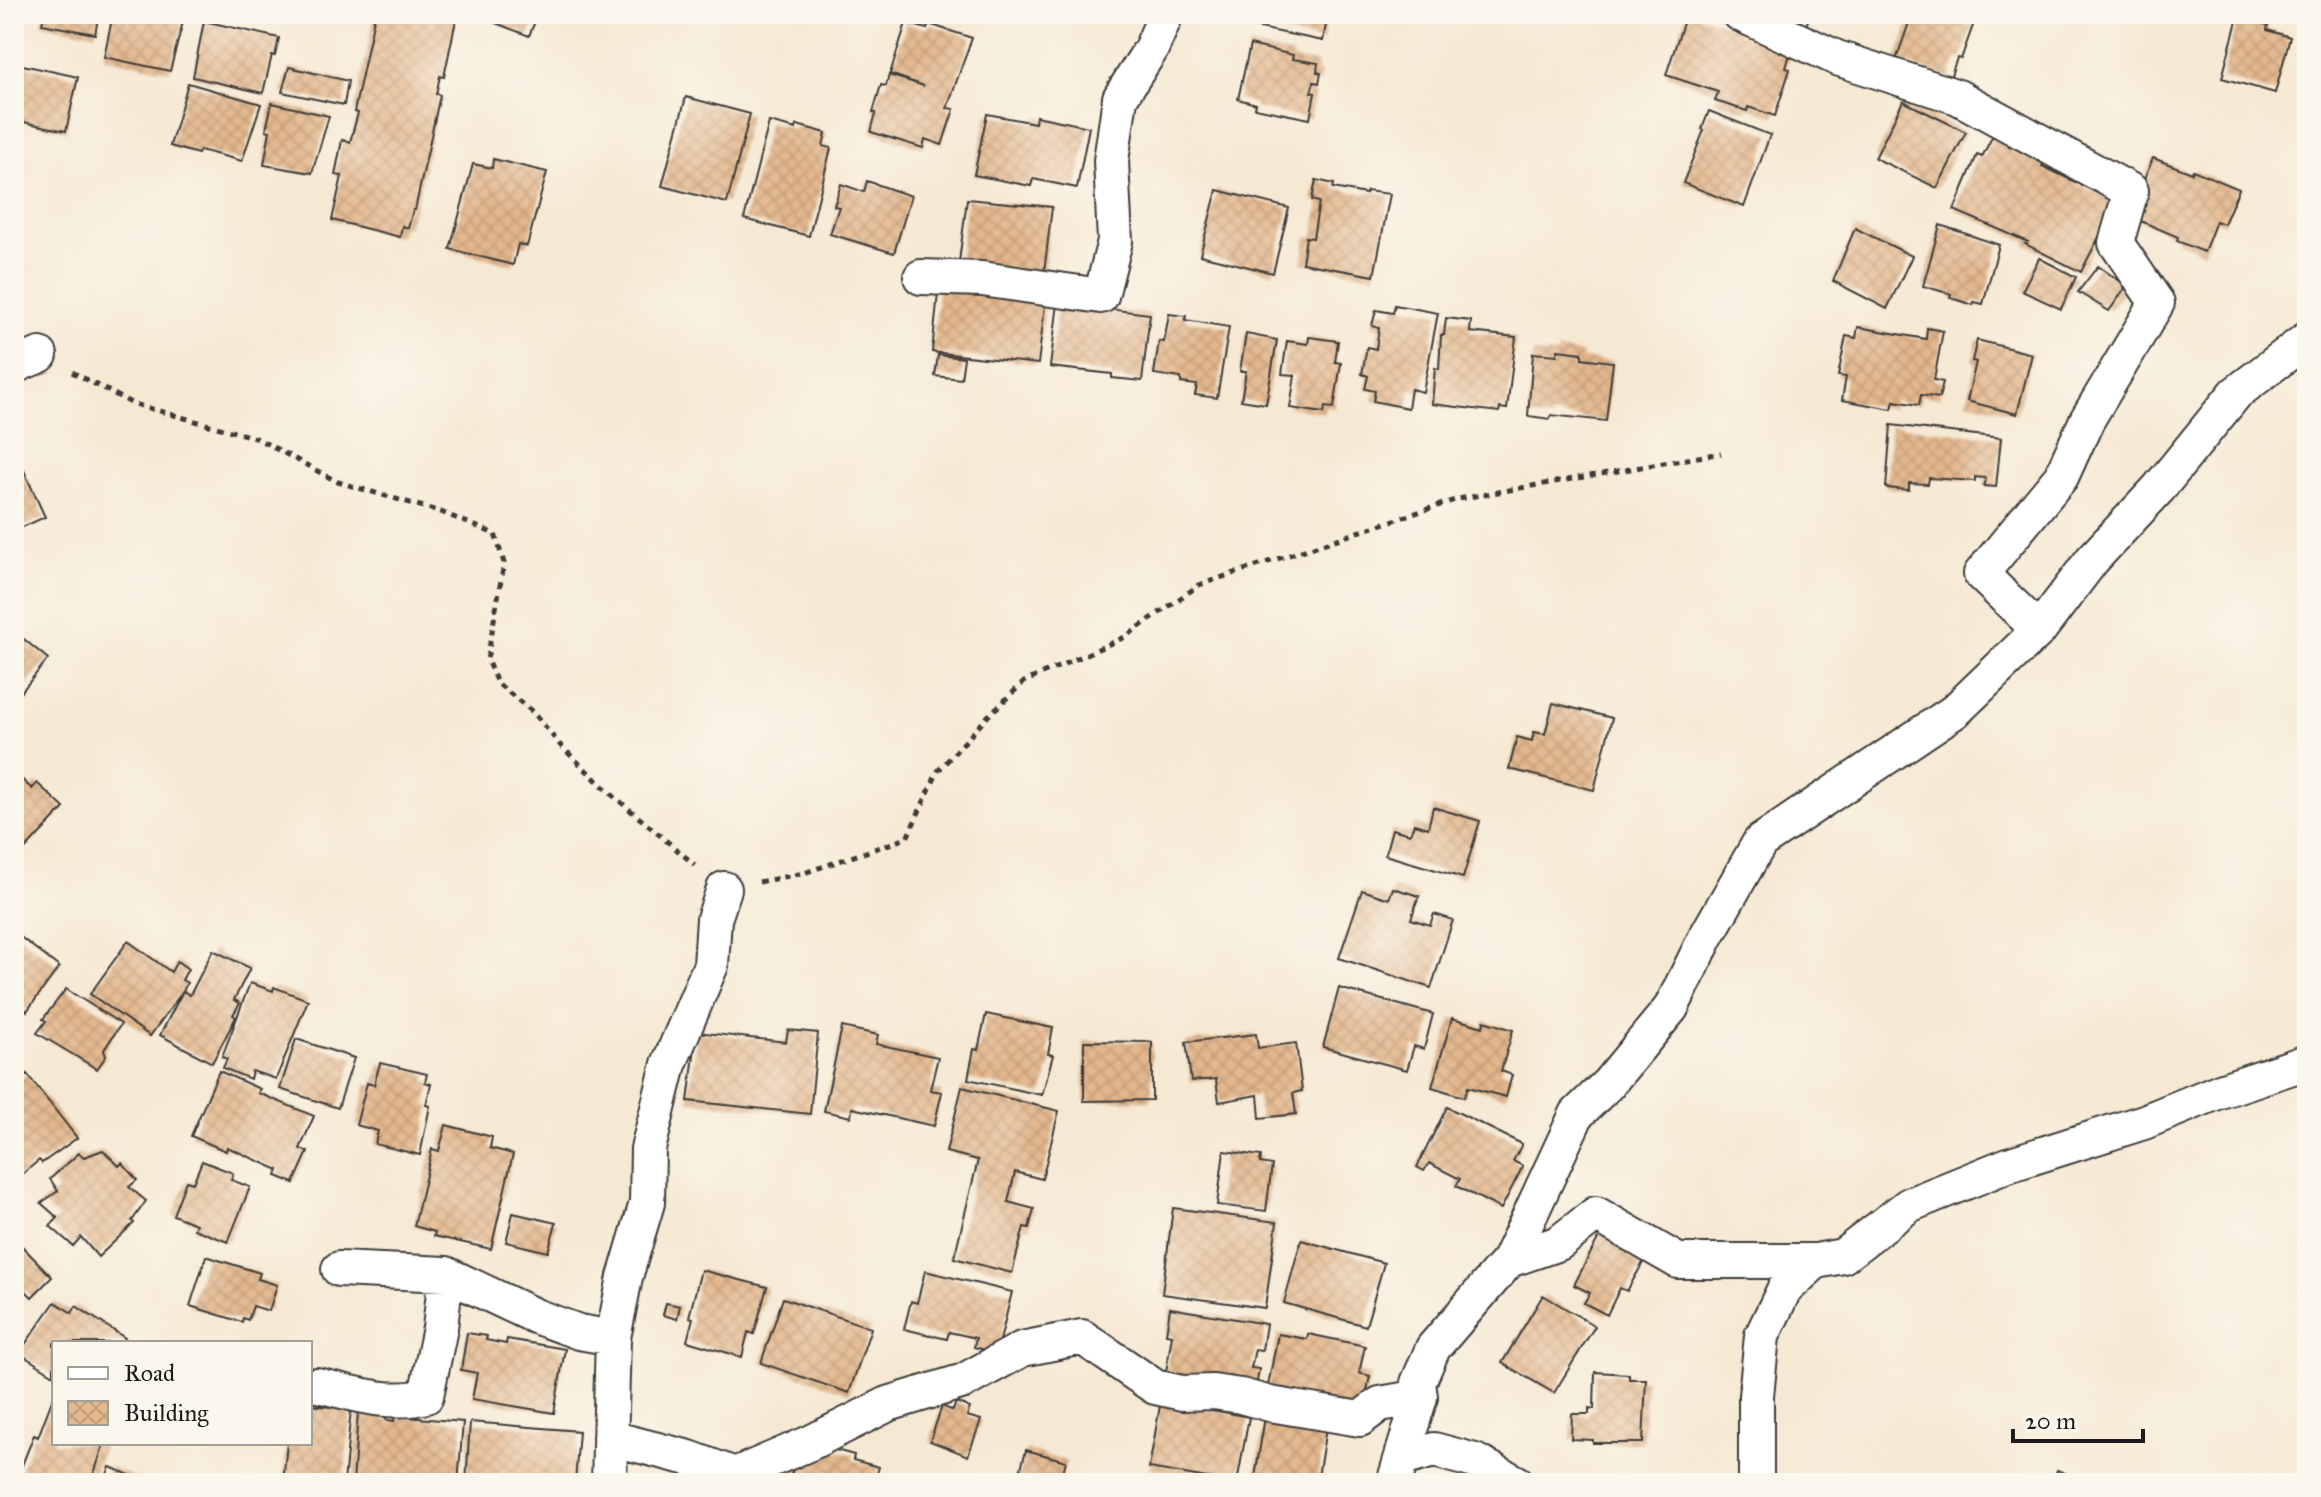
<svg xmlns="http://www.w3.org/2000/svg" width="2321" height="1497" viewBox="0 0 2321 1497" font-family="'IM FELL Great Primer',serif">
<defs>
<pattern id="building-cross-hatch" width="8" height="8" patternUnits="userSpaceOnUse" patternTransform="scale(2)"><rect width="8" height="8" fill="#e4b88e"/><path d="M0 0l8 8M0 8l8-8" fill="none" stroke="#c39e7a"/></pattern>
</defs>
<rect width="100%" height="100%" fill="#fbf7ec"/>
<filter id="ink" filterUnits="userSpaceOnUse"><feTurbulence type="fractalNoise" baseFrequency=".0125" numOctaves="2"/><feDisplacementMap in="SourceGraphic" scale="16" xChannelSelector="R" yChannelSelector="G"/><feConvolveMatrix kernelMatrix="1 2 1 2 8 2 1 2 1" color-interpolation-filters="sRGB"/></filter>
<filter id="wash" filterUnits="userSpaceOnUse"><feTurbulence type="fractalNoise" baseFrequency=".006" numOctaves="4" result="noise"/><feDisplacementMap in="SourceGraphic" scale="32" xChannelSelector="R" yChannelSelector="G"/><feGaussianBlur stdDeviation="1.8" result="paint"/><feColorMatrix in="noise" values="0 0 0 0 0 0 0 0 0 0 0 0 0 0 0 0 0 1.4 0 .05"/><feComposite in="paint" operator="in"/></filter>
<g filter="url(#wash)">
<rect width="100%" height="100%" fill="#f6e9d4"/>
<g id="blocks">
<!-- building -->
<path fill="url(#building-cross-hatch)" d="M44,14H99L95,34L42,24Z
M113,14H185L170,71L104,57Z
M375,14H432L456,20L444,77L440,76L436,94L440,95L415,210H413L408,228L402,226L400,237L332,220L342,176L335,175L342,140L350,142L358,113L354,112Z
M473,14H538L529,36Z
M1258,14H1328L1323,41L1255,27Z
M1686,14H1694L1740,29L1738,33L1756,39L1793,43L1786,68L1790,69L1775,116L1748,107L1747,111L1715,101L1718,92L1666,75Z
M1759,14H1810L1806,26Z
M1912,14H1969L1976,17L1961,59L1957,58L1950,78L1896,60Z
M2238,17L2268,25L2267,30L2290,37L2275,93L2222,78Z
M204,21L279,38L275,56L272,55L263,93L193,77Z
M906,23L927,29L929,24L972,38L947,108L954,109L942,145L925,139L923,148L871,132L876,113L873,112L881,85L886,86L889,75L924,86L890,74Z
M1250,45L1293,55L1292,59L1318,63L1317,72L1321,73L1319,83L1314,82L1311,92L1315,93L1310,119L1255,108L1256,104L1238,99Z
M18,64L78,77L66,131L14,120V82Z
M289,67L348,81L344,105L282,92Z
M188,83L261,104L242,161L200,150L198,154L170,146Z
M686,97L750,114L727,203L662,186Z
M1903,101L1966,132L1937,188L1875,158Z
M272,103L329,116L312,173L264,165L270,131L266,130Z
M1709,111L1770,135L1744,207L1683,183L1704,130L1702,129Z
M987,114L1035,123L1036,116L1089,127L1077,188L1033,179L1031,186L974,175Z
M769,122L796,129L797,125L826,133L823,146L831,148L809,236L744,219Z
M1995,131L2013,139L2009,146L2045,160L2042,166L2117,202L2081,272L2025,244L2028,242L1954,210L1977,155L1982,157Z
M2153,158L2192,173L2193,170L2239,189L2224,224L2216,221L2204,252L2177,241L2178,237L2129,216Z
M493,159L547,172L527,246L518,244L513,265L450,249L473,164L492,168Z
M1316,180L1334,184L1333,188L1366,194L1367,191L1390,194L1374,276L1302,263L1306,237L1313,238L1319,202L1312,200Z
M867,181L911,196L894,253L830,234L839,207L834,206L841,184L864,192Z
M1217,190L1289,208L1273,273L1200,255Z
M967,199L1052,207L1044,273L959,262Z
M1940,225L1999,245L1983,304L1974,302L1973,305L1958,300L1950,297L1951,294L1923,286Z
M1855,228L1912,256L1887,309L1833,281Z
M2039,258L2076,277L2061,309L2022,291Z
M2098,266L2127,286L2109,311L2078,292Z
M939,283L1046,296L1038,364L932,352Z
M1058,303L1150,314L1142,381L1112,378V374L1050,367Z
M1395,305L1438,313L1423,392L1411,389L1408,408L1373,401L1375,391L1365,389L1368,376L1362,374L1367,347L1376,349L1379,328L1372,326L1376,310L1393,313Z
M1169,314L1186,316L1185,320L1229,327L1217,398L1195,395L1197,385L1181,383V378L1154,374L1159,341L1164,342Z
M1446,318L1471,321L1470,332L1516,337L1507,409L1500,408L1499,412L1432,404L1435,368L1439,369L1441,335H1444Z
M1858,327L1926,339L1927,328L1943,331L1934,380L1943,382L1939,398L1921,395L1919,405L1894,401L1892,409L1842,400L1846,377L1838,376L1846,336L1856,338Z
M1246,334L1277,340L1266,404L1241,400L1246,371H1240Z
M1309,337L1338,341L1335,362L1341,363L1334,408L1325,407L1324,413L1290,408L1295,375L1282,374L1287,341L1308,344Z
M1977,340L2032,354L2017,414L1967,401L1976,362L1972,361Z
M1558,350L1582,353V358L1613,362L1606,421L1551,415L1550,419L1528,416L1533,353L1557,355Z
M938,355L964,358L961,379L935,376Z
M1891,425L2001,438L1996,487L1984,486L1985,478L1975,477V481L1929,478L1928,484L1909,483V490L1886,488Z
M20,462L45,517L14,531V465Z
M14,631L48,659L14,701Z
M1553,703L1612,718L1594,790L1509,769L1517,737L1532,741L1534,732L1545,734Z
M14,772L32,789L37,783L64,808L14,861Z
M1433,807L1480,821L1463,878L1385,855L1392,829L1410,834L1414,824L1428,828Z
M1393,888L1419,896L1411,919L1430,925L1434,914L1453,920L1431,988L1339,958L1362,890L1389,899Z
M14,932L59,967L27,1011L14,1001Z
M128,941L171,972L177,961L188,969L182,980L187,983L183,991L190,995L213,950L250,968L234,1000L240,1003L233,1015L236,1017L212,1063L160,1035L183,991L150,1036L90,994Z
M250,983L273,991L274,987L308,1000L276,1079L252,1071L250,1079L223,1068L227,1059L222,1057Z
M1339,988L1433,1014L1424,1049L1414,1046L1407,1070L1323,1047Z
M66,989L121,1024L104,1050L106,1056L97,1069L37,1033L46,1021L43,1019Z
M986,1014L1053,1028L1048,1054L1053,1055L1042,1095L968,1079L974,1049L978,1050Z
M1452,1018L1483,1027L1484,1021L1513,1030L1501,1071L1512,1075L1506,1097L1468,1087L1464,1097L1432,1087Z
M842,1027L878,1035L876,1044L938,1057L930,1090L942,1092L934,1126L852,1108L851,1117L824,1111Z
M788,1030L818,1033L810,1114L688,1101L697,1032L786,1042Z
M1256,1034L1258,1048L1296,1043L1302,1091L1293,1093L1296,1114L1260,1118L1258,1095L1219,1102L1216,1079L1191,1081L1186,1042Z
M296,1039L354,1058L338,1108L280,1089Z
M1084,1041L1152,1042V1100L1084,1101Z
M380,1063L427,1074L425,1082L431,1084L426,1105L430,1106L420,1155L375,1144L378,1131L356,1125L367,1083L374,1085Z
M219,1071L260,1089L258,1093L314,1116L300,1149L308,1152L294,1183L276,1176L279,1170L227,1147L226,1151L191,1136Z
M27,1074L77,1138L42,1163L39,1160L19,1177L14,1171V1085Z
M962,1087L1059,1111L1042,1179L1015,1172L1008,1202L1034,1209L1029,1228L1024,1227L1012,1273L954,1258L978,1160L946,1152Z
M1447,1107L1522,1144L1513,1161L1523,1166L1501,1209L1456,1186L1460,1179L1429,1163L1424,1171L1417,1167Z
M446,1125L492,1137L490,1148L513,1154L491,1249L434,1236L435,1232L414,1226L432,1149L439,1151Z
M103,1150L119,1166L122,1163L137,1180L129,1187L146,1201L132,1221L134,1223L98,1257L81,1237L73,1246L50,1226L58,1218L41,1203L58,1191L50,1179L79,1153L84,1157Z
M1224,1151L1261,1156L1260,1163L1272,1165L1266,1211L1217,1205Z
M202,1161L233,1173L231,1180L250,1187L228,1242L194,1229L196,1224L173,1215L186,1181L193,1183Z
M1173,1208L1277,1222L1265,1308L1162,1294Z
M513,1213L556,1223L548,1252L506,1242Z
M1603,1229L1649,1252L1627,1291L1620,1288L1607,1315L1584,1303L1590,1293L1574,1285Z
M14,1238L52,1277L32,1297L23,1288L14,1296Z
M1301,1240L1384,1263L1366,1326L1284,1303Z
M206,1256L260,1273L258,1279L277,1285L269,1311L253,1306L248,1320L243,1318L242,1322L190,1306Z
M701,1270L767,1287L754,1334L748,1332L742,1357L687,1341L693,1318L689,1317Z
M925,1271L1012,1292L997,1353L974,1347L976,1338L949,1332L947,1339L904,1329L911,1301L917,1303Z
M1543,1295L1595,1326L1554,1393L1502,1363Z
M783,1298L871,1328L849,1393L761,1363Z
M55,1302L72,1313L76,1306L125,1338L122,1343H54V1375L19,1353Z
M666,1303L680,1306L677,1319L663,1315Z
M1170,1308L1266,1324L1262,1350L1255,1349L1251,1368L1259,1369L1255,1394L1229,1382L1166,1372L1172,1335L1166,1334Z
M467,1333L487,1336L486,1340L506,1344L507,1339L565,1349L554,1413L472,1399L477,1373L461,1370Z
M1278,1334L1307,1339L1308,1334L1365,1346L1359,1373L1370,1376L1362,1414L1266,1396Z
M1595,1372L1629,1374V1379H1646L1643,1443H1593V1440L1571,1439L1572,1414H1589V1408L1594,1409Z
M54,1395V1443H104L91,1483H15L34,1435L38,1437Z
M1161,1400L1249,1417L1237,1483L1149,1468Z
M956,1402L970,1408L967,1416L981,1420L968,1456L930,1441L942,1406L953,1411Z
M310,1405L351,1409L344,1483L283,1482L287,1443H310Z
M358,1413L387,1415L386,1420L394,1421L395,1416L463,1422L458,1483H353Z
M1265,1417L1326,1428L1317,1483H1254Z
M470,1422L579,1431L575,1483H466Z
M814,1444L854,1455L853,1460L879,1467L874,1483H789L796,1457Z
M1026,1450L1066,1461L1060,1483H1017Z
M110,1467L149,1483H103Z
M2057,1470L2090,1483H2052Z"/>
</g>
</g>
<g filter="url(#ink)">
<use href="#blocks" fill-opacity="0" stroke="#3d3b38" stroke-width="2"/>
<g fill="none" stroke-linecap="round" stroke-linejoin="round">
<defs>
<path id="minor" d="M1740,14L1837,58L1958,97L2131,191L2116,243L2157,303L2087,420L2061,477L1981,574L2039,630
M921,277L982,279L1101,296L1115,241L1111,161L1120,98L1151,49L1166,14
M14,366L40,355
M1509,1260L1559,1243L1596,1214L1678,1261H1816
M339,1269L446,1274L535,1316L579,1332L613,1338
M317,1385C353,1393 389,1406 426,1396L440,1328L446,1274
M610,1438L689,1458L735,1475L810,1443L888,1404L964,1381L1022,1349L1082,1337L1155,1387L1182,1393L1213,1392L1241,1396L1270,1404L1360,1419L1380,1404L1420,1397
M1402,1459L1434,1450L1475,1461L1517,1483
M609,1483L613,1338L625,1277L647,1203L648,1149L669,1064L711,965L714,919L724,889
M1394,1483L1420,1397L1418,1383L1433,1348L1509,1260L1577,1114L1608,1084L1671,1008L1706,937L1760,842L1955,711L2039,630L2092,560L2159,488L2236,393L2307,339
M1756,1483V1396L1762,1336L1784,1290L1816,1261L1843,1256L1909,1205L2008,1165L2144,1122L2220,1091L2307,1062"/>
</defs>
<!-- minor casing -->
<use href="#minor" stroke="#3d3b38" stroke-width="38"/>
<!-- path -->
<path stroke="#3d3b38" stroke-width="5" stroke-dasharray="6 6" stroke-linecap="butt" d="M72,372L131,403L256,438L338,482L441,512L495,534L504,563L487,660L497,683L534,713L560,745L610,793L695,865
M759,882L804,873L907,838L938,771L989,715L1024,682L1125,637L1199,585L1458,499L1721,453"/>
<!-- minor -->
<use href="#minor" stroke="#fff" stroke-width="34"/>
</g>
</g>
<!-- margin -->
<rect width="2321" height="1497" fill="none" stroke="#fbf7ec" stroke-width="48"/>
<!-- legend -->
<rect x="52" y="1341" width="260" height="104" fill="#fbf7ec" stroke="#a29f99" stroke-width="2"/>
<rect x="68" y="1367" width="40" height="12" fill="#ffffff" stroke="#a29f99" stroke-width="2"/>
<text x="124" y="1381" font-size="24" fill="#1c1c1c">Road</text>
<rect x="68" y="1401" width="40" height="24" fill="url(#building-cross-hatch)" stroke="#a29f99" stroke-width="2"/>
<text x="124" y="1421" font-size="24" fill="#1c1c1c">Building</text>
<!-- scale -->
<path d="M2013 1429v12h130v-12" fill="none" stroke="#1c1c1c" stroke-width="4"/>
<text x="2025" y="1429" font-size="24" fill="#1c1c1c" stroke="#fbf7ec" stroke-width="6" paint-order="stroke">20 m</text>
</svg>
